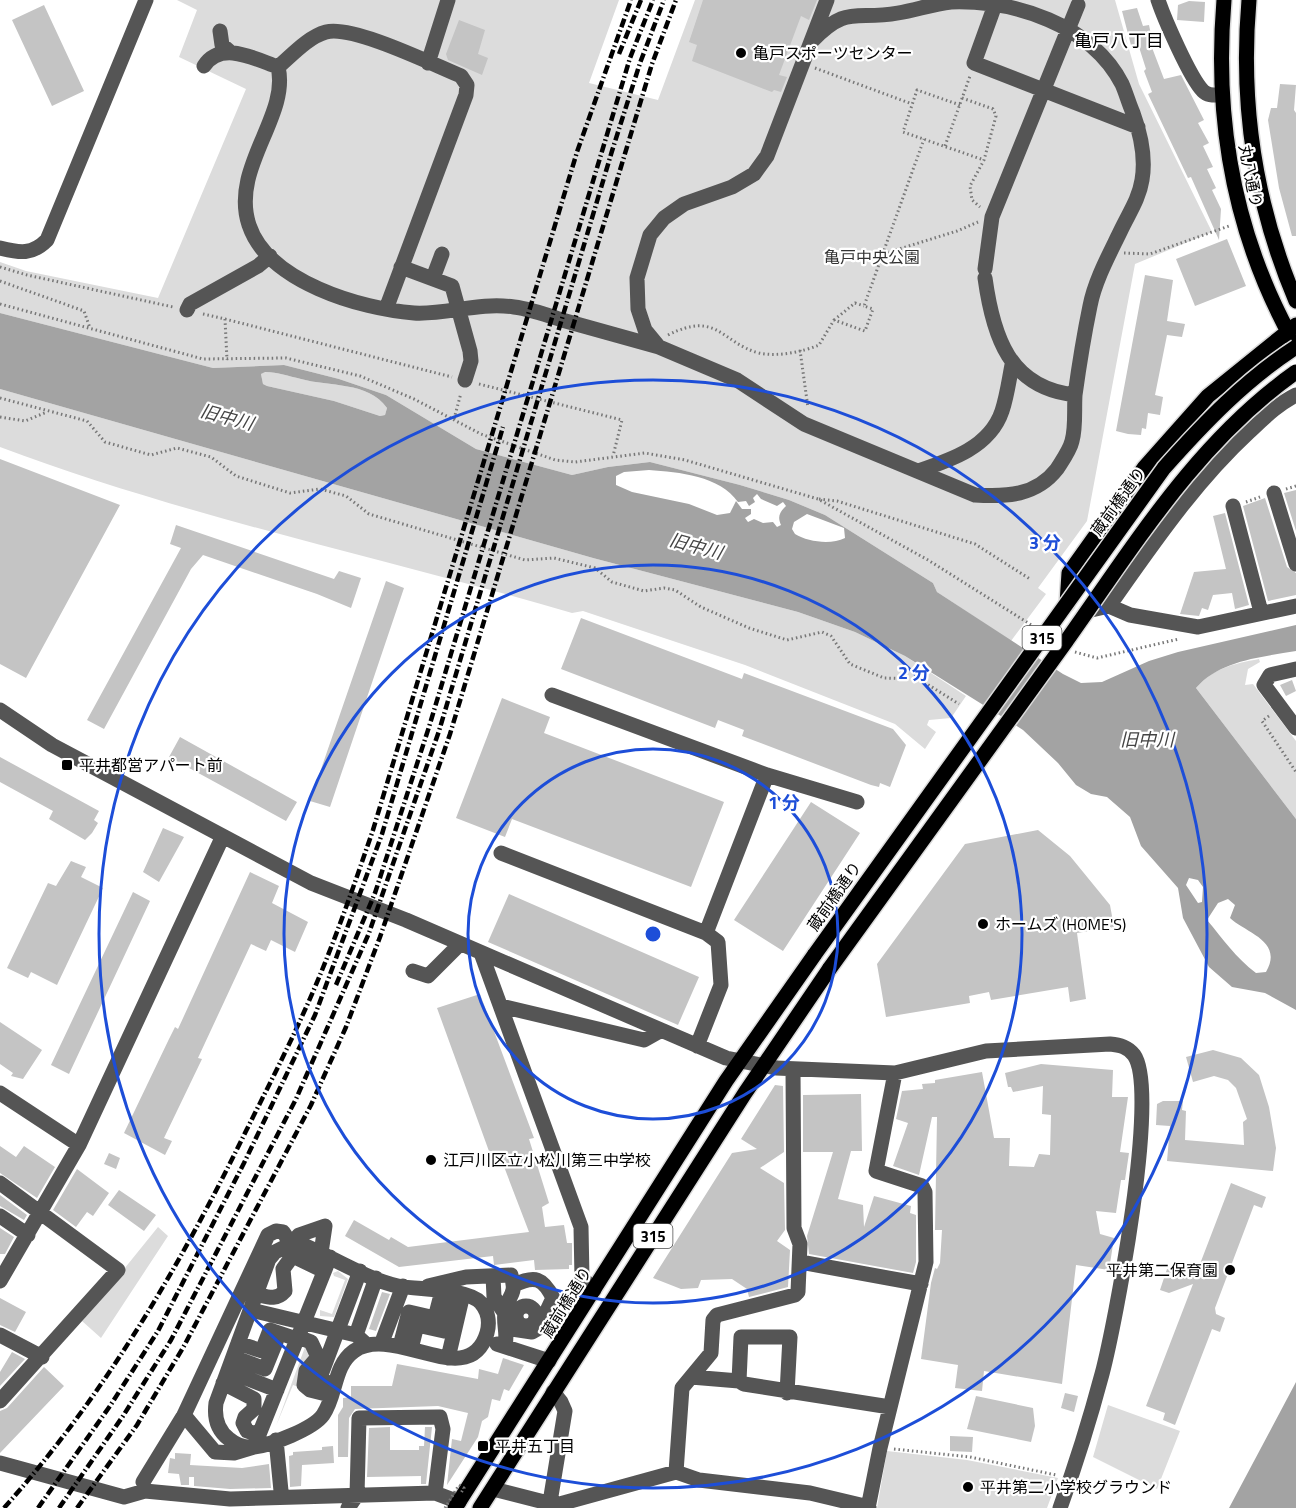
<svg xmlns="http://www.w3.org/2000/svg" width="1296" height="1508" viewBox="0 0 1296 1508" font-family="'Titillium Web','Noto Sans JP',sans-serif">
<rect width="100%" height="100%" fill="#fff"/>
<!-- green -->
<path fill="#dcdcdc" d="M177,0H619L589,83L658,100L695,0H1115L1139,84L1212,232L1135,264L1087,521L1038,588L1046,594L1011,641L937,592L933,583L825,515L789,500L740,485L650,462L608,467L572,475L476,449L386,395L339,379L284,365L213,368L0,313V262L26,271L158,298L246,89L179,57L197,10Z
M264,372C278,372 288,376 301,379C329,387 368,381 387,408L385,415L380,416L334,401L267,386L263,384L261,374Z
M0,389L593,558L798,612L855,632L905,656L966,696L951,718L929,720L927,725L936,732L925,749L895,724L745,665L583,611L572,613C381,557 186,517 0,447Z
M1259,659L1260,662L1248,669L1245,685L1253,684L1296,741V819L1196,688C1213,668 1233,664 1259,659Z
M158,1227L168,1236L101,1338L82,1321Z
M338,1271L348,1279L334,1317L320,1316V1310L332,1314L345,1280L334,1276L333,1273Z
M305,1347H309L317,1398L300,1391L301,1388L293,1385L276,1426Z
M1108,1405L1180,1431L1157,1489L1093,1457Z
M887,1451L967,1460L1058,1478L1047,1508H877Z"/>
<!-- water -->
<path fill="#a3a3a3" fill-rule="evenodd" d="M0,313L213,368L284,365L339,379L386,395L476,449L572,475L608,467L650,462L740,485L789,500L825,515L933,583L937,592L1063,674L1081,683L1102,682L1149,661L1178,652L1296,625V651C1262,657 1220,660 1196,688L1296,819V1010L1265,993L1232,987L1209,967L1183,918L1178,888L1141,846L1130,817L1107,797L1091,794L1076,785L1058,763L1023,730L905,656L855,632L798,612L593,558L0,389ZM265,372C278,372 288,376 301,379C329,387 368,381 387,408L385,415L380,416L334,401L267,386L263,384L261,374ZM649,470C679,472 720,476 738,502L746,501L749,506L755,502L753,498L757,494L761,499L777,506L783,502L786,506C780,512 777,516 781,525L777,527L773,522L763,523L754,519L748,522L745,518L751,514V509H742L736,501L730,513L717,515L689,504L632,492L616,485V476L624,472ZM807,514L844,528L845,538C831,545 808,542 795,534L792,529L794,522ZM1189,878L1198,880L1203,887L1202,902L1198,903L1186,885ZM1228,899L1235,905L1230,918C1246,933 1284,941 1266,972L1256,973C1236,958 1223,939 1207,920L1218,903Z
M1296,1382V1508H1229Z"/>
<!-- building -->
<path fill="#c4c4c4" d="M703,0H817L809,20L801,16L779,75L787,77L781,92L774,90L772,92L692,61L697,45L689,42Z
M1189,1L1205,2L1204,22L1177,20L1178,5Z
M44,5L84,91L52,106L12,20Z
M1137,8L1143,26L1149,25L1153,44L1151,45L1164,79L1181,75L1204,120L1198,123L1209,143L1203,146L1213,167L1207,169L1216,188L1212,190L1221,209L1219,240L1191,177L1188,178L1148,94L1152,92L1144,71L1146,69L1139,47L1132,49L1122,11Z
M459,20L485,30L478,54L488,58L482,75L448,60L446,54Z
M1280,84L1296,85L1294,110L1296,113V236H1292L1279,188L1268,120L1271,108H1277Z
M1227,239L1246,286L1195,306L1176,259Z
M1145,275L1173,280L1167,321L1185,324L1182,337L1167,335L1155,395L1163,397L1160,415L1148,413L1146,429L1142,428L1141,435L1128,434L1116,431Z
M0,459L120,505L26,678L0,664Z
M1296,490V531L1284,493Z
M1265,498L1287,567L1296,573V595L1268,601L1243,506Z
M1225,513L1249,605L1235,609L1232,593L1213,595L1208,610L1202,608L1199,616L1180,614L1194,572L1226,569L1213,516Z
M176,525L334,579L339,571L361,578L351,608L317,594L203,555L191,569L104,729L87,720L181,548L170,544Z
M386,581L404,588L330,807L310,801Z
M581,618L742,679L744,673L893,729L906,745L890,787L880,783L879,787L871,785L742,736L744,730L718,720L715,728L561,669Z
M1292,680L1296,691L1286,696L1280,685Z
M502,698L550,717L544,733L724,802L691,887L512,819L505,837L456,818Z
M180,737L297,802L286,821L169,757Z
M0,757L99,811L94,820L98,823L92,833L85,840L49,819L53,811L0,782Z
M811,802L860,833L783,951L734,920Z
M163,828L184,837L159,882L143,872Z
M1038,830L1070,856L1110,905L1114,927L1077,933L1086,999L1070,1002L1068,987L991,1000L989,992L969,996L970,1003L886,1017L877,964L965,844Z
M71,861L86,867L81,877L103,888L57,985L31,972L28,978L7,968L48,883L56,886Z
M250,872L279,886L272,903L308,922L295,952L271,940L266,951L251,944L198,1058L202,1059L164,1138L172,1141L165,1155L124,1133L169,1039L175,1027L178,1029Z
M133,892L150,901L69,1074L51,1065Z
M509,894L699,977L678,1025L488,942Z
M480,994L534,1138L529,1139L549,1203L542,1207L545,1227L564,1225L567,1243H572V1265H569V1269L535,1270L534,1260L494,1265L493,1256L399,1267L345,1236L354,1220L389,1240L391,1237L408,1247L529,1232L498,1151L490,1154L437,1008Z
M0,1022L42,1050L23,1079L11,1076L13,1073L0,1064Z
M1213,1050L1241,1058L1259,1075L1269,1107L1276,1148L1273,1171L1167,1161L1170,1126L1156,1125L1157,1104L1163,1101H1183L1182,1110L1186,1111L1185,1140L1244,1145L1243,1122L1247,1119L1236,1088L1228,1080L1214,1076L1193,1082L1186,1057Z
M1041,1064L1113,1070L1112,1097H1128L1120,1152L1129,1153L1125,1180H1121L1116,1213L1096,1211L1100,1234L1114,1238L1109,1270L1076,1265L1062,1384L984,1371L982,1391L955,1388L958,1365L921,1359L931,1283L935,1268L937,1269L940,1263L942,1230H935L937,1117H932L919,1175L893,1166L908,1123L896,1119L902,1091L923,1089L922,1084L935,1083V1080L982,1072L994,1138H1010L1009,1166L1034,1167L1039,1154L1050,1155L1051,1115L1042,1114L1043,1086L1013,1092L1011,1087H1008L1005,1073Z
M775,1085L783,1086L784,1152L760,1168L784,1183L785,1230L777,1241L790,1250L788,1287L749,1297L747,1289L732,1279L701,1280L698,1288L681,1289L653,1278L732,1153L757,1149L741,1139Z
M861,1094L862,1151H851L838,1199L863,1205L864,1227L874,1196L911,1206L910,1213L916,1215V1262L913,1273L809,1254L807,1236L833,1152H803V1095Z
M0,1146L16,1157L24,1146L55,1167L37,1198L0,1173Z
M109,1153L120,1158L116,1169L104,1164Z
M77,1169L109,1193L93,1216L87,1212L76,1227L53,1210Z
M1231,1183L1266,1197L1262,1208L1254,1205L1215,1308L1216,1314L1225,1318L1220,1332L1212,1329L1175,1425L1163,1420L1165,1413L1146,1406L1193,1284L1169,1293L1160,1290L1167,1269L1195,1277Z
M119,1190L156,1215L144,1231L108,1205Z
M0,1195L27,1215L24,1220L0,1206Z
M0,1228L14,1237L5,1254H0Z
M382,1292L390,1294L376,1331L369,1329Z
M0,1298L26,1312L15,1332L0,1325Z
M12,1352L25,1359L0,1386V1372Z
M503,1358L524,1365L509,1391L504,1389L500,1401L492,1399L488,1417L482,1421L478,1437L447,1485L452,1439L461,1441L468,1413L438,1406L355,1409L349,1418L348,1457H338V1415L343,1407V1398L351,1397V1386H392L397,1364L478,1379L479,1369L498,1374Z
M44,1367L64,1386L0,1453V1411L7,1408Z
M1065,1393L1078,1396L1074,1412L1061,1408Z
M976,1396L1033,1408L1035,1426L1031,1442L967,1429Z
M390,1427V1450H419V1446H424L425,1427H432L426,1484H421V1476L367,1477L369,1428Z
M950,1436L973,1437L972,1452L950,1451Z
M333,1446L334,1463L302,1465L301,1486L290,1487L289,1456L293,1455V1452L322,1450V1447Z
M175,1453L191,1454L190,1465L242,1468L269,1464L271,1488L230,1489L194,1486V1477H189V1485H181L179,1474L168,1473L170,1458L175,1459Z"/>
<g fill="none" stroke-linecap="round" stroke-linejoin="round">
<defs>
<path id="major" d="M1224,0C1214,119 1234,234 1292,339
M1249,0C1240,103 1255,205 1296,301
M1067,604L1069,573L1144,468L1208,396L1296,325
M455,1508L726,1081L815,954
M480,1508L745,1093L830,968"/>
</defs>
<!-- major casing -->
<use href="#major" stroke="#dbdbdb" stroke-width="18"/>
<!-- path -->
<path stroke="#777" stroke-width="3" stroke-dasharray="1.5 3" stroke-linecap="butt" d="M815,68L912,104
M962,98L993,109L996,116L984,160L970,186L972,200L980,207
M960,105L917,90L903,132L984,160
M945,146L970,76
M1124,253L1150,254L1229,226
M883,254L957,231L978,222
M0,267L27,275L173,307
M0,281L84,311L90,328
M0,304L203,359L286,358L360,376L414,399L481,434L555,460L575,462L645,453L685,460L818,499L928,560L1033,626
M203,314L225,319L227,360
M225,319L452,377
M834,320L855,303L864,306
M668,335C718,310 721,343 759,353C778,357 802,352 819,345L834,320L865,331L873,309L864,306L924,139
M800,350L808,408
M479,384L622,420L613,456
M0,398L87,421L105,442L151,455L177,448L211,457L236,476L290,493L320,489L346,496L369,514L525,560L554,558L595,568L612,582L644,591L664,588L675,590L701,607L749,628L787,640L822,632L831,636L850,664L884,678L919,679L959,704
M0,417L25,421L47,412
M454,419L461,393
M1286,489L1296,486
M819,499L837,501L975,544L1030,579
M1246,502L1260,497
M1075,652L1097,658L1179,639
M1269,716L1262,721L1296,772
M894,1449L970,1457L1056,1475"/>
<!-- minor -->
<path stroke="#555" stroke-width="15" d="M1158,0C1164,18 1190,78 1203,91C1208,96 1214,95 1221,95
M996,2L974,63L1138,127
M220,31L222,45L229,51
M812,41C848,4 855,21 898,13C916,10 933,4 951,2C1014,0 1091,24 1122,84C1126,93 1129,104 1133,113C1141,135 1146,157 1142,180C1139,199 1129,213 1121,230C1110,253 1095,280 1090,306C1084,335 1079,366 1075,395C1074,410 1076,427 1072,441C1070,450 1062,461 1057,469C1036,496 1006,497 975,495L804,424L737,380L659,347L645,330L638,309L637,278L650,235L664,218L684,204L732,187L754,174L767,156L827,0
M428,63L448,0
M204,66C221,40 255,59 278,67
M0,248C20,253 32,255 47,240L146,0
M401,267L452,286L470,351L471,361L465,380
M985,269L992,217L1078,5
M433,278L442,254
M985,278C993,336 1009,388 1075,395
M386,309L466,95L467,85L461,76C432,64 353,25 326,32C308,37 292,55 278,67C290,116 230,168 249,225C268,282 361,309 414,313C446,315 478,302 514,307C530,309 547,315 562,320C595,329 627,338 659,347
M187,310L190,304L258,266L270,256
M918,471C951,460 990,447 1002,411C1007,396 1009,380 1012,365
M1274,493L1296,564
M1233,506L1261,612
M1109,606L1130,615L1198,627L1296,606
M1087,611L1109,606C1152,545 1194,483 1249,432C1264,418 1278,404 1296,395
M1296,669L1270,675L1264,685L1296,728
M552,695L767,775L857,802
M0,710L52,745L311,883L406,920L726,1058L776,1068L895,1073L986,1051L1110,1044C1120,1045 1128,1047 1134,1055C1160,1091 1115,1325 1102,1374C1090,1419 1076,1464 1060,1508
M501,853L706,933L718,942L721,985L697,1046
M706,933L767,775
M481,953L581,1227L582,1278L594,1290
M413,971L428,976L460,944
M501,1006L644,1040L660,1031
M0,1093L79,1145L222,838
M0,1183L118,1270L0,1401
M0,1216L28,1235
M291,1244L306,1246C333,1258 369,1280 398,1286C419,1290 467,1288 481,1303C488,1311 490,1322 487,1333C469,1393 394,1323 354,1351C333,1366 337,1395 323,1415C313,1429 271,1445 254,1447C245,1448 236,1445 229,1439C217,1430 214,1418 216,1403L269,1259L275,1252Z
M800,1262L921,1284
M493,1276L494,1297L504,1312
M0,1281L79,1145
M428,1286L466,1277L511,1275C518,1296 507,1295 505,1312C503,1324 508,1334 505,1346
M256,1294C268,1297 276,1301 285,1291L283,1269L291,1258H297L324,1271
M516 1316a10 10 0 1 1 20 0a10 10 0 1 1-20 0Z
M251,1310L356,1335L366,1344
M506,1322L512,1329L532,1332L539,1328L553,1298C543,1278 535,1275 514,1285
M0,1335L42,1357
M356,1335L376,1278
M298,1337L311,1342L318,1357L306,1371L304,1385L310,1390L330,1395
M382,1342L403,1286
M238,1343L262,1351L270,1330L297,1339
M497,1344L549,1361
M400,1346L409,1312L435,1318L442,1291
M411,1349L417,1325L444,1331L452,1293
M233,1357L265,1369L276,1342
M448,1358L463,1294
M228,1371L277,1390
M691,1377L739,1381L744,1384L890,1407
M739,1381L741,1337H790L787,1393
M223,1383L254,1399V1409L245,1417L243,1423L247,1431L259,1435
M333,1384L319,1380L360,1271
M184,1415L215,1452L234,1453L254,1447L330,1257
M276,1440L281,1491
M0,1463L124,1497L145,1491L230,1499L435,1493L459,1502
M676,1472L699,1480L810,1493L869,1507
M143,1482L184,1415L268,1235L276,1231L283,1232L291,1244L299,1235L325,1226L321,1253
M493,1489L556,1505L676,1472L682,1388L711,1353L713,1320L717,1315L795,1295L798,1292L800,1244L794,1228L793,1069
M348,1508L357,1495L359,1418L440,1417L443,1429L435,1493
M546,1508L551,1496L565,1411L561,1402L553,1392
M868,1508L880,1448L926,1262L925,1192L922,1186L876,1171L895,1073"/>
<!-- major -->
<use href="#major" stroke="#000" stroke-width="15"/>
<!-- rail -->
<path stroke="#000" stroke-width="4.5" stroke-dasharray="9 3 1.5 3" stroke-linecap="butt" d="M619,54L641,0
M336,985L375,893L429,727L630,58L653,0
M4,1508C105,1395 180,1266 246,1131C266,1091 286,1052 304,1012C331,953 352,891 373,830L577,152L631,0
M38,1508L110,1406L158,1331L244,1163L315,1015L382,834L503,427
M59,1508L123,1416L171,1340L296,1099L369,933L439,731L612,151L640,63L664,0
M77,1508L137,1425L184,1346L311,1105L346,1027L380,937L450,734L652,64L676,0"/>
<defs>
<path id="major-bridge" d="M815,954L1164,468C1204,423 1245,380 1296,347
M830,968C909,858 988,749 1067,640C1135,544 1198,441 1296,372"/>
</defs>
<!-- major-bridge casing -->
<use href="#major-bridge" stroke="#dbdbdb" stroke-width="18" stroke-linecap="butt"/>
<!-- path-bridge -->
<path stroke="#777" stroke-width="3" stroke-dasharray="1.5 3" stroke-linecap="butt" d="M445,1508L459,1485L464,1488L461,1493"/>
<!-- major-bridge -->
<use href="#major-bridge" stroke="#000" stroke-width="15"/>
</g>
<!-- distance rings -->
<g fill="none" stroke="#1d4ed8" stroke-width="3">
<circle cx="653" cy="934" r="185"/>
<circle cx="653" cy="934" r="369"/>
<circle cx="653" cy="934" r="554"/>
</g>
<!-- markers -->
<g fill="#000" stroke="#fff" stroke-width="2">
<circle cx="741" cy="53" r="6"/>
<rect x="61" y="759" width="12" height="12" rx="3"/>
<circle cx="983" cy="924" r="6"/>
<circle cx="431" cy="1160" r="6"/>
<circle cx="1230" cy="1270" r="6"/>
<rect x="477" y="1440" width="12" height="12" rx="3"/>
<circle cx="968" cy="1487" r="6"/>
</g>
<g text-anchor="middle" dominant-baseline="central" stroke-width="4.5" stroke-linejoin="round" paint-order="stroke">
<!-- shield labels -->
<g fill="#fff" stroke="#4c4c4c" stroke-width="1.5">
<rect x="1022.5" y="626" width="39" height="24" rx="4.5"/>
<rect x="633.5" y="1224" width="39" height="24" rx="4.5"/>
</g>
<g font-size="15" font-weight="bold" fill="#000">
<text x="1042" y="638">315</text>
<text x="653" y="1236">315</text>
</g>
<!-- poi labels -->
<g font-size="16" fill="#000" stroke="#fff" text-anchor="start">
<text x="753" y="53">亀戸スポーツセンター</text>
<text x="79" y="765">平井都営アパート前</text>
<text x="995" y="924">ホームズ (HOME'S)</text>
<text x="443" y="1160">江戸川区立小松川第三中学校</text>
<text x="1218" y="1270" text-anchor="end">平井第二保育園</text>
<text x="495" y="1446">平井五丁目</text>
<text x="980" y="1487">平井第二小学校グラウンド</text>
</g>
<!-- street labels -->
<g font-size="16" fill="#000" stroke="#fff">
<text transform="translate(1251 176) rotate(79)">丸八通り</text>
<text transform="translate(1118 501) rotate(-54)">蔵前橋通り</text>
<text transform="translate(834 896) rotate(-55)">蔵前橋通り</text>
<text transform="translate(566 1302) rotate(-58)">蔵前橋通り</text>
</g>
<!-- park labels -->
<g font-size="16" fill="#333" stroke="#fff">
<text x="872" y="257">亀戸中央公園</text>
</g>
<!-- neighbourhood labels -->
<g font-size="18" fill="#000" stroke="#fff">
<text x="1119" y="40">亀戸八丁目</text>
</g>
<!-- water labels -->
<g font-size="18" font-style="italic" fill="#444" stroke="#fff">
<text transform="translate(227 417) rotate(15)">旧中川</text>
<text transform="translate(696 546) rotate(15)">旧中川</text>
<text x="1147" y="739">旧中川</text>
</g>
</g>
<circle cx="653" cy="934" r="9" fill="#1d4ed8" stroke="#fff" stroke-width="3"/>
<g font-size="18" text-anchor="middle" font-weight="bold" fill="#1d4ed8" stroke="#fff" stroke-width="4.5" stroke-linejoin="round" paint-order="stroke">
<text x="1045" y="549">3 分</text>
<text x="914" y="679">2 分</text>
<text x="784" y="809">1 分</text>
</g>
</svg>
